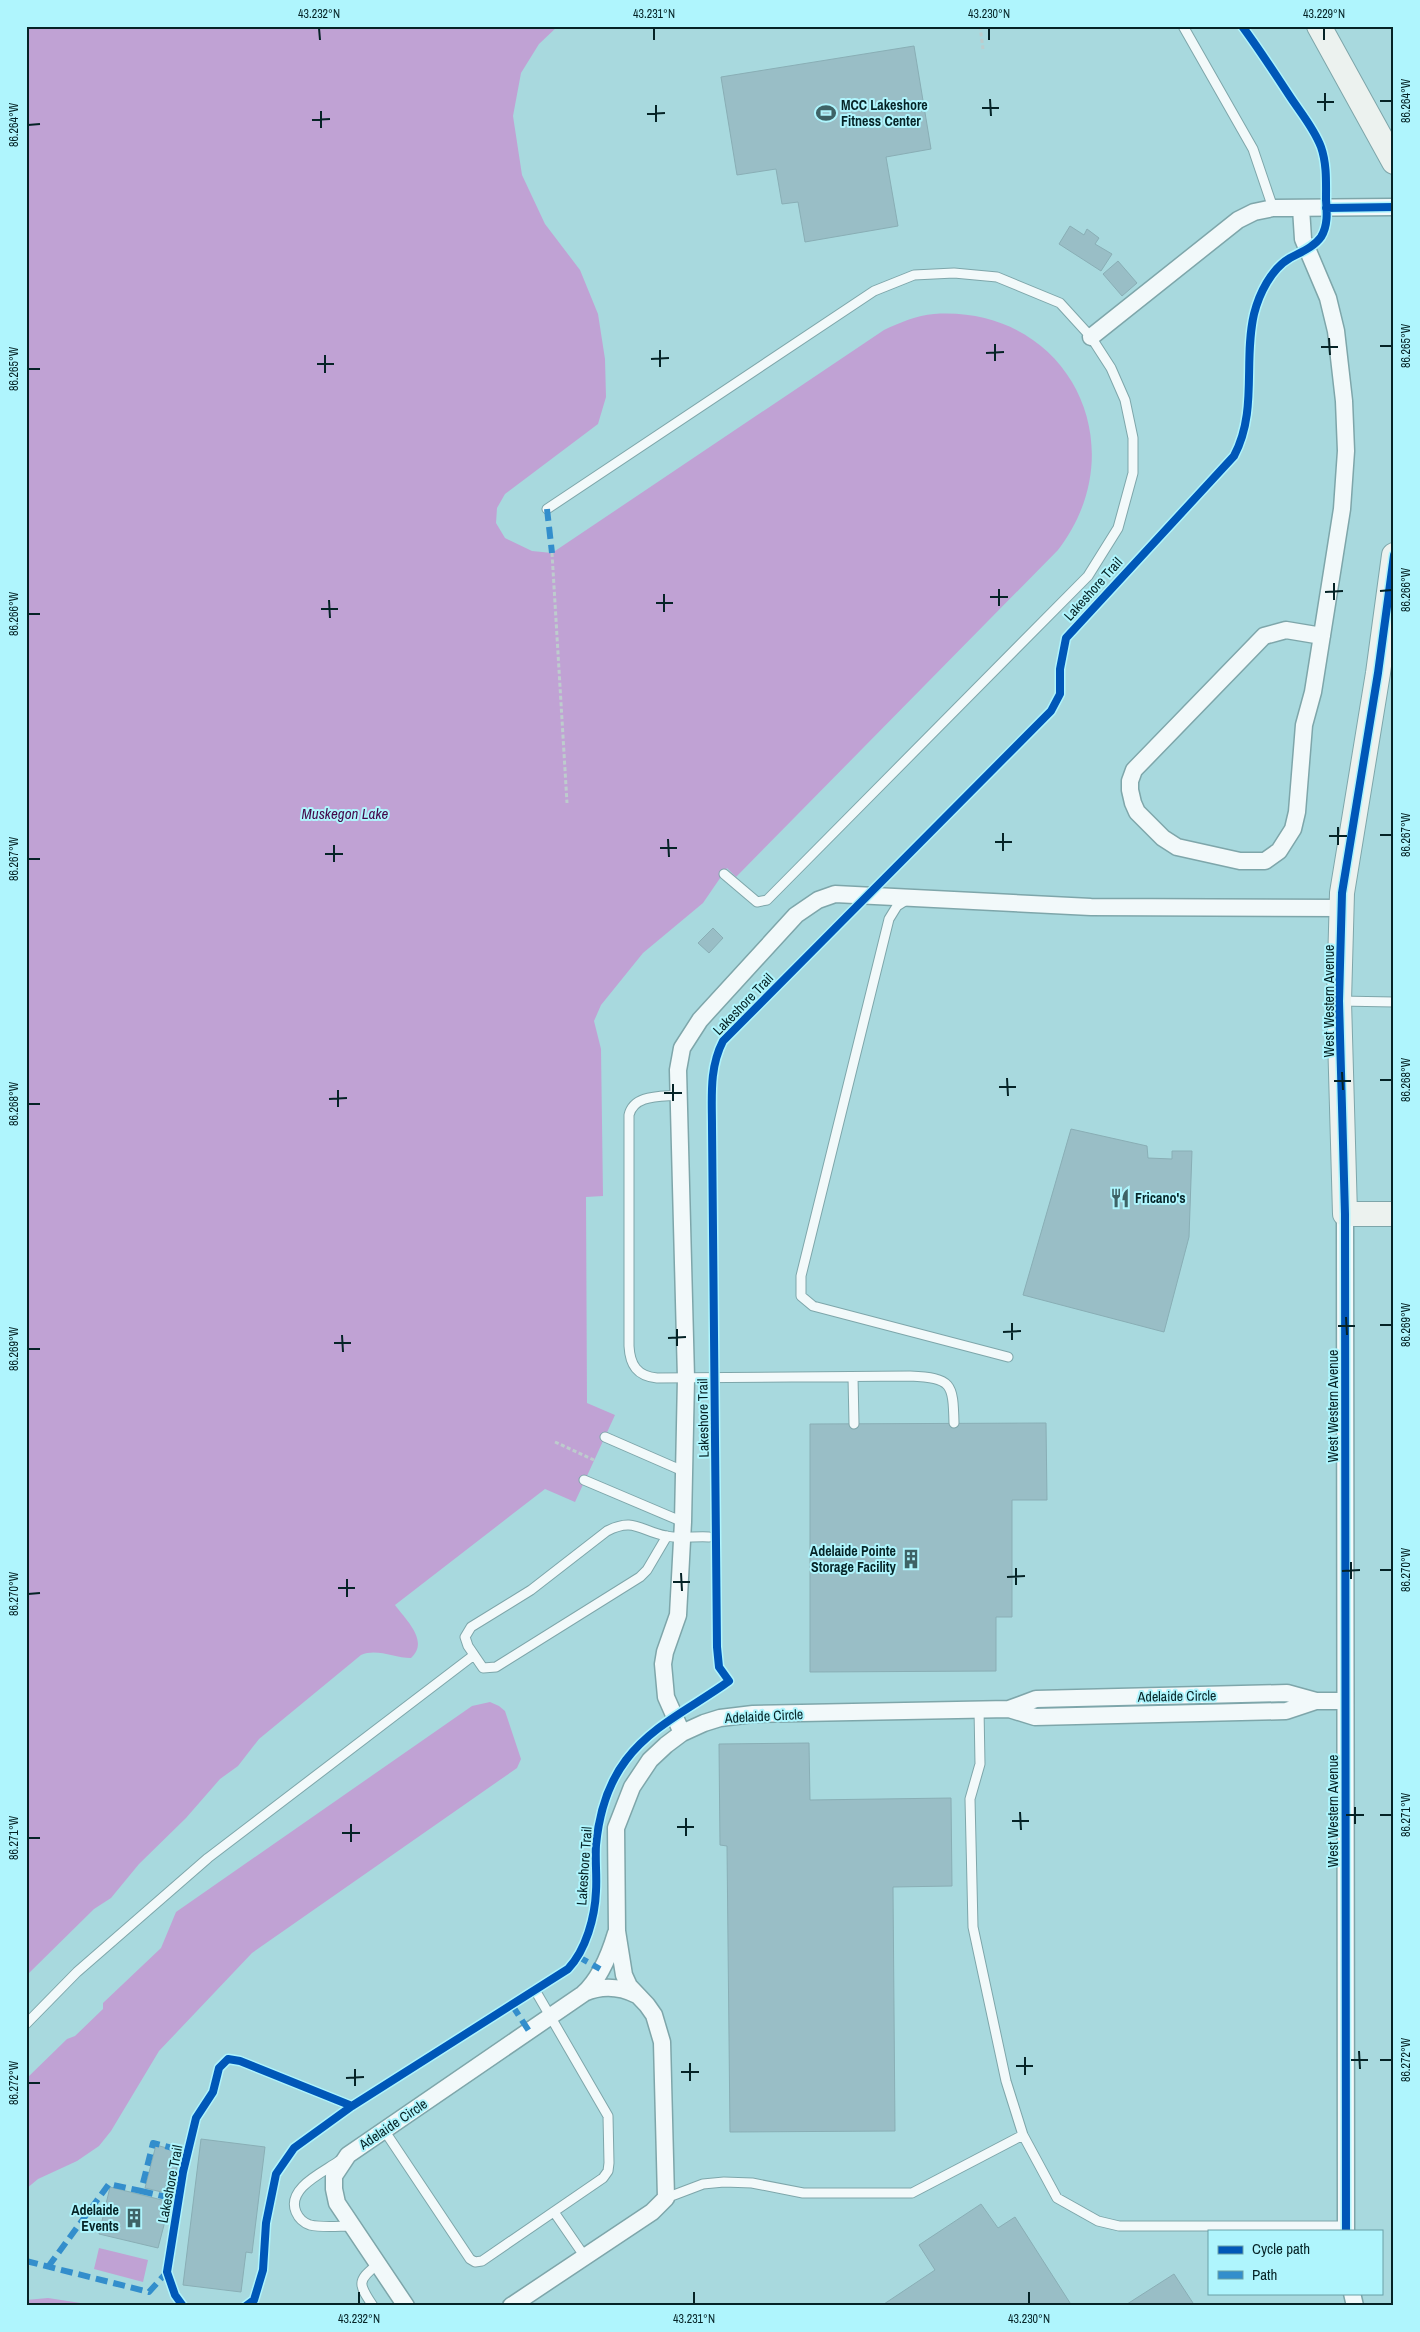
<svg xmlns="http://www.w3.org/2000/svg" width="1420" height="2332" viewBox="0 0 1420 2332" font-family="'Archivo Narrow',sans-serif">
<rect width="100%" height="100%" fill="#a8d9de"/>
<!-- water -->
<path fill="#c0a2d4" d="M26,26H378L411,28L415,26H558L539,44L521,73L513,116L522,175L545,224L580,270L598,314L605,359L606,397L598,424L505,494L497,508L496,523L505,538L532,551L552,553L884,330C899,323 917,315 934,314C1068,305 1138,446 1058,550L736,877L727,868L703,903L643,953L601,1005L594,1021L601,1049L603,1196L586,1197L587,1403L615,1415L575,1502L545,1489L395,1605C405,1619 430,1641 411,1658C394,1658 377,1648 361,1655L259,1739L238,1766L220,1779L186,1818L139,1864L111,1898L94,1909L26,1976Z
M490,1702L499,1706L505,1711L521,1759L517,1768L252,1953L159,2051L111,2131L99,2146L77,2161L38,2179L26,2189V2079L67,2039L75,2036L103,2009V2003L161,1948L176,1912L472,1706Z
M99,2248L148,2260L143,2282L94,2269Z
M48,2298L100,2306H26V2300Z"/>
<!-- building -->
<path fill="#99bec6" stroke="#89aeb5" d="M914,46L931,149L886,157L898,226L805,242L798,202L782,204L776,169L737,175L721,77Z
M1070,226L1084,235L1087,229L1099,238L1095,244L1112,254L1101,271L1059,244Z
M1118,261L1137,283L1122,296L1103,274Z
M713,928L723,938L709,953L698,943Z
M1071,1129L1147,1146L1148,1158L1172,1159V1151H1192L1189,1237L1164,1332L1023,1295Z
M1046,1423L1047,1500H1012V1617H996V1671L810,1672V1424Z
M809,1743L810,1800L951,1798L952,1886L893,1887L895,2131L730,2132L727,1846L720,1845L719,1744Z
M201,2139L265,2147L252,2253L246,2252L241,2292L183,2285Z
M156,2145L181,2152L170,2194L145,2188Z
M110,2187L170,2202L158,2248L99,2234Z
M981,2204L998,2228L1015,2217L1072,2306H881L935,2270L919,2245Z
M1174,2274L1195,2306H1124Z"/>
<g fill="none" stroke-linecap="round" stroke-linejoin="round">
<defs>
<path id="lane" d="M1183,26L1253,149L1273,208
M547,509L874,291L914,275L954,273L997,277L1060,303L1091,337L1111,368L1125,400L1133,438V473L1118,528L1088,576L767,900L757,902L724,874
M908,899L897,906L889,919L801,1276V1296L813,1306L1008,1357
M1339,1001L1394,1002
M679,1095C661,1097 634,1094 629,1115V1346C630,1365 637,1376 657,1378L910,1376C952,1378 953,1383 954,1423
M853,1377L854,1424
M605,1437L683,1471
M584,1480L683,1522
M667,1536L647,1570L640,1577L496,1667L483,1668L468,1646L465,1637L471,1627L531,1590L607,1531C634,1517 640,1531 666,1536C679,1539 696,1536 709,1537
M979,1709L980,1764L970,1799L973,1927L1006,2081L1023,2135L1057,2198L1098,2221L1119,2226H1345
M26,2024L77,1972L208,1858L474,1655
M384,2130L470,2259L475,2262L482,2261L603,2178L608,2171L609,2163L608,2116L535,1990
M339,2161C324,2172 286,2188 296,2212C299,2219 304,2223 310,2225C323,2228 339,2226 352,2226
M666,2198L703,2184L724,2182L752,2183L803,2193H912L1023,2135
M554,2212L585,2257
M373,2306C359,2285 356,2281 377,2265"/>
<path id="street" d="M1301,208L1303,239L1328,298L1336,331L1344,401L1346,451L1342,509L1313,692L1304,725L1297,812L1293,829L1279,851L1265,861H1240L1177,847L1163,838L1137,812L1133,803L1130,790V781L1134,770L1264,636L1286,630L1322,636
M1091,337L1238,220L1254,212L1273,208L1394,207
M1345,1214L1346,2231
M1009,1709L1036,1699L1287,1693L1316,1701
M682,1733L666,1697L663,1664L665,1652L678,1615L683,1522L686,1378L678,1070L682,1048L700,1020L796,915L818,900L835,894L1091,907L1342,908
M584,1993C602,1985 619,1986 637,1995
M1352,2293L1355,2306
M406,2306L337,2203L334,2189V2176L348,2155L583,1994C599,1980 610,1953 616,1933
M511,2306L652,2212L666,2198L662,2042L654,2015L647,2005L629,1986L624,1975L617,1931L616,1828L632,1787L650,1760L666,1745L682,1733L704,1723L720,1718L753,1714L1009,1709L1035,1717L1286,1711L1316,1701H1345"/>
<path id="secondary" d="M1319,26L1394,162
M1394,555L1378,673L1342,893L1339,1001L1345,1214H1394"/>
</defs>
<!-- lane casing -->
<use href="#lane" stroke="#7ea6aa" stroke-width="11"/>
<!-- street casing -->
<use href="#street" stroke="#7ea6aa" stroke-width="19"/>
<!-- secondary casing -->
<use href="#secondary" stroke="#7ea6aa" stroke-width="26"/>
<!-- path -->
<path stroke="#bdcccd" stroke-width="3" stroke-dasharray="4 2.5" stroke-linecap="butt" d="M980,26L983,49
M552,553L567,803
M555,1442L594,1460"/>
<!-- lane -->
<use href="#lane" stroke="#f2f9fa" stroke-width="9"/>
<!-- street -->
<use href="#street" stroke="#f2f9fa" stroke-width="16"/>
<!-- secondary -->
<use href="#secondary" stroke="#ecf2ef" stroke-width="24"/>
<!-- quiet -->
<path stroke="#338ecc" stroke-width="6" stroke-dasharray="12 6" stroke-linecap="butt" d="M547,509L552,553
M577,1956L600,1969
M512,2005L529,2031
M141,2191L179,2200
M26,2261L149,2292L167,2272
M48,2267L109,2184L141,2191L153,2143L188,2152"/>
<defs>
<path id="cycleway" d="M1326,208L1394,207
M1346,2231L1345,1214L1339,1001L1342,893L1378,673L1394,555
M183,2306L175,2295L167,2272L183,2172L196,2118L213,2092L219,2068L228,2059L240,2061L352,2106
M246,2306L254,2300L263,2270L266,2223L276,2174L294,2148L352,2106L568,1969C586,1950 595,1917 596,1891C597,1876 595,1860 596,1845C599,1814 607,1785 626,1760C652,1725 695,1706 729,1681L719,1667L717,1647L712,1127C712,1097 709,1068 723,1041L1051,711L1060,694V669L1066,638L1234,456C1258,411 1243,361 1254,314C1259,294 1271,269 1290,258C1301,252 1314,247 1321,237C1328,226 1327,212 1326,200C1326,183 1327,164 1321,147C1314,128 1300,112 1289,95C1274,72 1259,49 1242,26"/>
</defs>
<!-- cycleway casing -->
<use href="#cycleway" stroke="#aff5fd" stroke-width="11"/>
<!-- cycleway -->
<use href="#cycleway" stroke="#0057b8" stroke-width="8"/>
</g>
<!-- ticks -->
<path fill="none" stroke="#052326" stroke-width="2" d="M319,28L320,40M654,28V40M989,28V40M1324,28V40M1325,93V111M990,99L991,116M1380,101H1392M1317,102H1334M656,105V122M982,108H999M321,111V128M647,114L665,113M312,120L330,119M28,125L40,124M1329,338L1330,355M995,344V361M1380,346H1392M1321,347H1338M660,350V367M986,353L1004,352M325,355V373M651,359L669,358M317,364H334M28,369H40M1334,583V600M999,589V606M1380,591L1392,590M1325,592L1343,591M664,594V612M990,597H1008M329,600L330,618M656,603H673M321,609H338M28,614H40M1338,827V845M1003,833V851M1380,835H1392M1329,836H1347M668,839L669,857M995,842H1012M334,845V862M660,848H677M325,854H343M28,859H40M1342,1072L1343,1090M1007,1078L1008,1096M1380,1080H1392M1334,1081H1351M673,1084V1101M999,1087H1016M338,1090V1107M664,1093H682M329,1099L347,1098M28,1104H40M1346,1317L1347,1335M1012,1323V1340M1380,1325H1392M1338,1326H1355M677,1329V1346M1003,1332L1021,1331M342,1335L343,1352M668,1338L686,1337M334,1343H351M28,1349H40M1351,1562V1579M1016,1568V1585M1380,1570H1392M1342,1571L1360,1570M681,1573L682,1591M1007,1577L1025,1576M347,1579V1597M673,1582H690M338,1588H355M28,1594L40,1593M1355,1807V1824M1020,1812L1021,1830M1346,1815H1364M1380,1815H1392M686,1818V1836M1012,1821H1029M351,1824V1842M677,1827H694M342,1833H360M28,1838H40M1359,2051L1360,2069M1025,2057V2075M1351,2060H1368M1380,2060H1392M690,2063V2081M1016,2066H1033M355,2069V2086M681,2072H699M346,2078L364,2077M28,2083H40M359,2292V2304M694,2292V2304M1029,2292V2304"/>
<!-- icons -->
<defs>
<symbol id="stadium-bare" viewBox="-9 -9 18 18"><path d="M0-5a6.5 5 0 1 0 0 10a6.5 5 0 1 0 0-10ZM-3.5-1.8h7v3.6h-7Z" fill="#3e6366" stroke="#aff5fd" stroke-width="2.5" paint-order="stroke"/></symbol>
<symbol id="restaurant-bare" viewBox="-9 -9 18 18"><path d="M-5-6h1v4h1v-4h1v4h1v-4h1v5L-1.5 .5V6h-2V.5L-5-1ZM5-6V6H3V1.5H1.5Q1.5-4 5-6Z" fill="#3e6366" stroke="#aff5fd" stroke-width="2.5" paint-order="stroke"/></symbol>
<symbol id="building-bare" viewBox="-9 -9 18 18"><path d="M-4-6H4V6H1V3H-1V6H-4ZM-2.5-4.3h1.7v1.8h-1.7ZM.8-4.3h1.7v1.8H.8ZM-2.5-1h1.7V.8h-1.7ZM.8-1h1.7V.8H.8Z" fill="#3e6366" stroke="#aff5fd" stroke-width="2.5" paint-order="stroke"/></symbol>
</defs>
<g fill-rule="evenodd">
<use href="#stadium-bare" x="812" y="99" width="28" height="28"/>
<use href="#restaurant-bare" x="1106" y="1184" width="28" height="28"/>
<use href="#building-bare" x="897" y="1545" width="28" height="28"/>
<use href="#building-bare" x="120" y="2204" width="28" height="28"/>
</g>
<g text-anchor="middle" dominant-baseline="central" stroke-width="4" stroke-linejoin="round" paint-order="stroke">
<!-- poi labels -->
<g font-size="14" font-weight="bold" fill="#052326" stroke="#aff5fd" text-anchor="start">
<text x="841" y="105">MCC Lakeshore<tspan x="841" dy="16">Fitness Center</tspan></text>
<text x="1135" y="1198">Fricano's</text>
<text x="896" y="1551" text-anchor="end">Adelaide Pointe<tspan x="896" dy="16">Storage Facility</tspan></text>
<text x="119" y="2210" text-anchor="end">Adelaide<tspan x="119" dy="16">Events</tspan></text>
</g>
<!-- street labels -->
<g font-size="14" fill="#052326" stroke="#aff5fd">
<text transform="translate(1093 589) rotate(-48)">Lakeshore Trail</text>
<text transform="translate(1329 1001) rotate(-90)">West Western Avenue</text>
<text transform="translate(743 1004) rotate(-46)">Lakeshore Trail</text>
<text transform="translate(1333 1406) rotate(-90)">West Western Avenue</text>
<text transform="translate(703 1418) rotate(-91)">Lakeshore Trail</text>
<text transform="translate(1177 1696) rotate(-1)">Adelaide Circle</text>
<text transform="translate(764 1716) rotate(-3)">Adelaide Circle</text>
<text transform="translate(1333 1811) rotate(-90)">West Western Avenue</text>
<text transform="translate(584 1866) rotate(-86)">Lakeshore Trail</text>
<text transform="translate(393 2124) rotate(-34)">Adelaide Circle</text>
<text transform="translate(170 2184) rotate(-79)">Lakeshore Trail</text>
</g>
<!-- water labels -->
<g font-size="15" font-style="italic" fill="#430849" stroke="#aff5fd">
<text x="345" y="813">Muskegon Lake</text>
</g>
</g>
<!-- border -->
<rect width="1420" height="2332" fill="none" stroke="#aff5fd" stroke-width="55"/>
<!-- legend -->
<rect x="1208" y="2230" width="175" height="65" fill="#aff5fd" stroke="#6ba1a7"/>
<rect x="1218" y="2246" width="25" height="8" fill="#0057b8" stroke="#6ba1a7"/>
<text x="1252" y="2254" font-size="15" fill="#052326">Cycle path</text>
<rect x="1218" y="2271" width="25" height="8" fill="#338ecc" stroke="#6ba1a7"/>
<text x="1252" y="2280" font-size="15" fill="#052326">Path</text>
<rect x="28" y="28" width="1364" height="2276" fill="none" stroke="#052326" stroke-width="2"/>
<g font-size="12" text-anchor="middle" fill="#052326">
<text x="319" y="18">43.232°N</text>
<text x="654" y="18">43.231°N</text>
<text x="989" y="18">43.230°N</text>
<text x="1324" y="18">43.229°N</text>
<text transform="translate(1406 101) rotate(-90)" y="4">86.264°W</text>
<text transform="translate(14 125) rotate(-90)" y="4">86.264°W</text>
<text transform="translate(1406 346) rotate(-90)" y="4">86.265°W</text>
<text transform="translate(14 369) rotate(-90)" y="4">86.265°W</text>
<text transform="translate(1406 590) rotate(-90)" y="4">86.266°W</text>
<text transform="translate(14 614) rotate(-90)" y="4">86.266°W</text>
<text transform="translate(1406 835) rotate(-90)" y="4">86.267°W</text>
<text transform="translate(14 859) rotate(-90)" y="4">86.267°W</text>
<text transform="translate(1406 1080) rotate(-90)" y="4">86.268°W</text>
<text transform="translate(14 1104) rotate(-90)" y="4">86.268°W</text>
<text transform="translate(1406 1325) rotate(-90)" y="4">86.269°W</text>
<text transform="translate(14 1349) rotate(-90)" y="4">86.269°W</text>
<text transform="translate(1406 1570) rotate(-90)" y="4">86.270°W</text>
<text transform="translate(14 1594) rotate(-90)" y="4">86.270°W</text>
<text transform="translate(1406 1815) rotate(-90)" y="4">86.271°W</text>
<text transform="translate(14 1838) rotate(-90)" y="4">86.271°W</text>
<text transform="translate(1406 2060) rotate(-90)" y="4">86.272°W</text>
<text transform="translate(14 2083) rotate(-90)" y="4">86.272°W</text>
<text x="359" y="2323">43.232°N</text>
<text x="694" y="2323">43.231°N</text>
<text x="1029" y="2323">43.230°N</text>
</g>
</svg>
